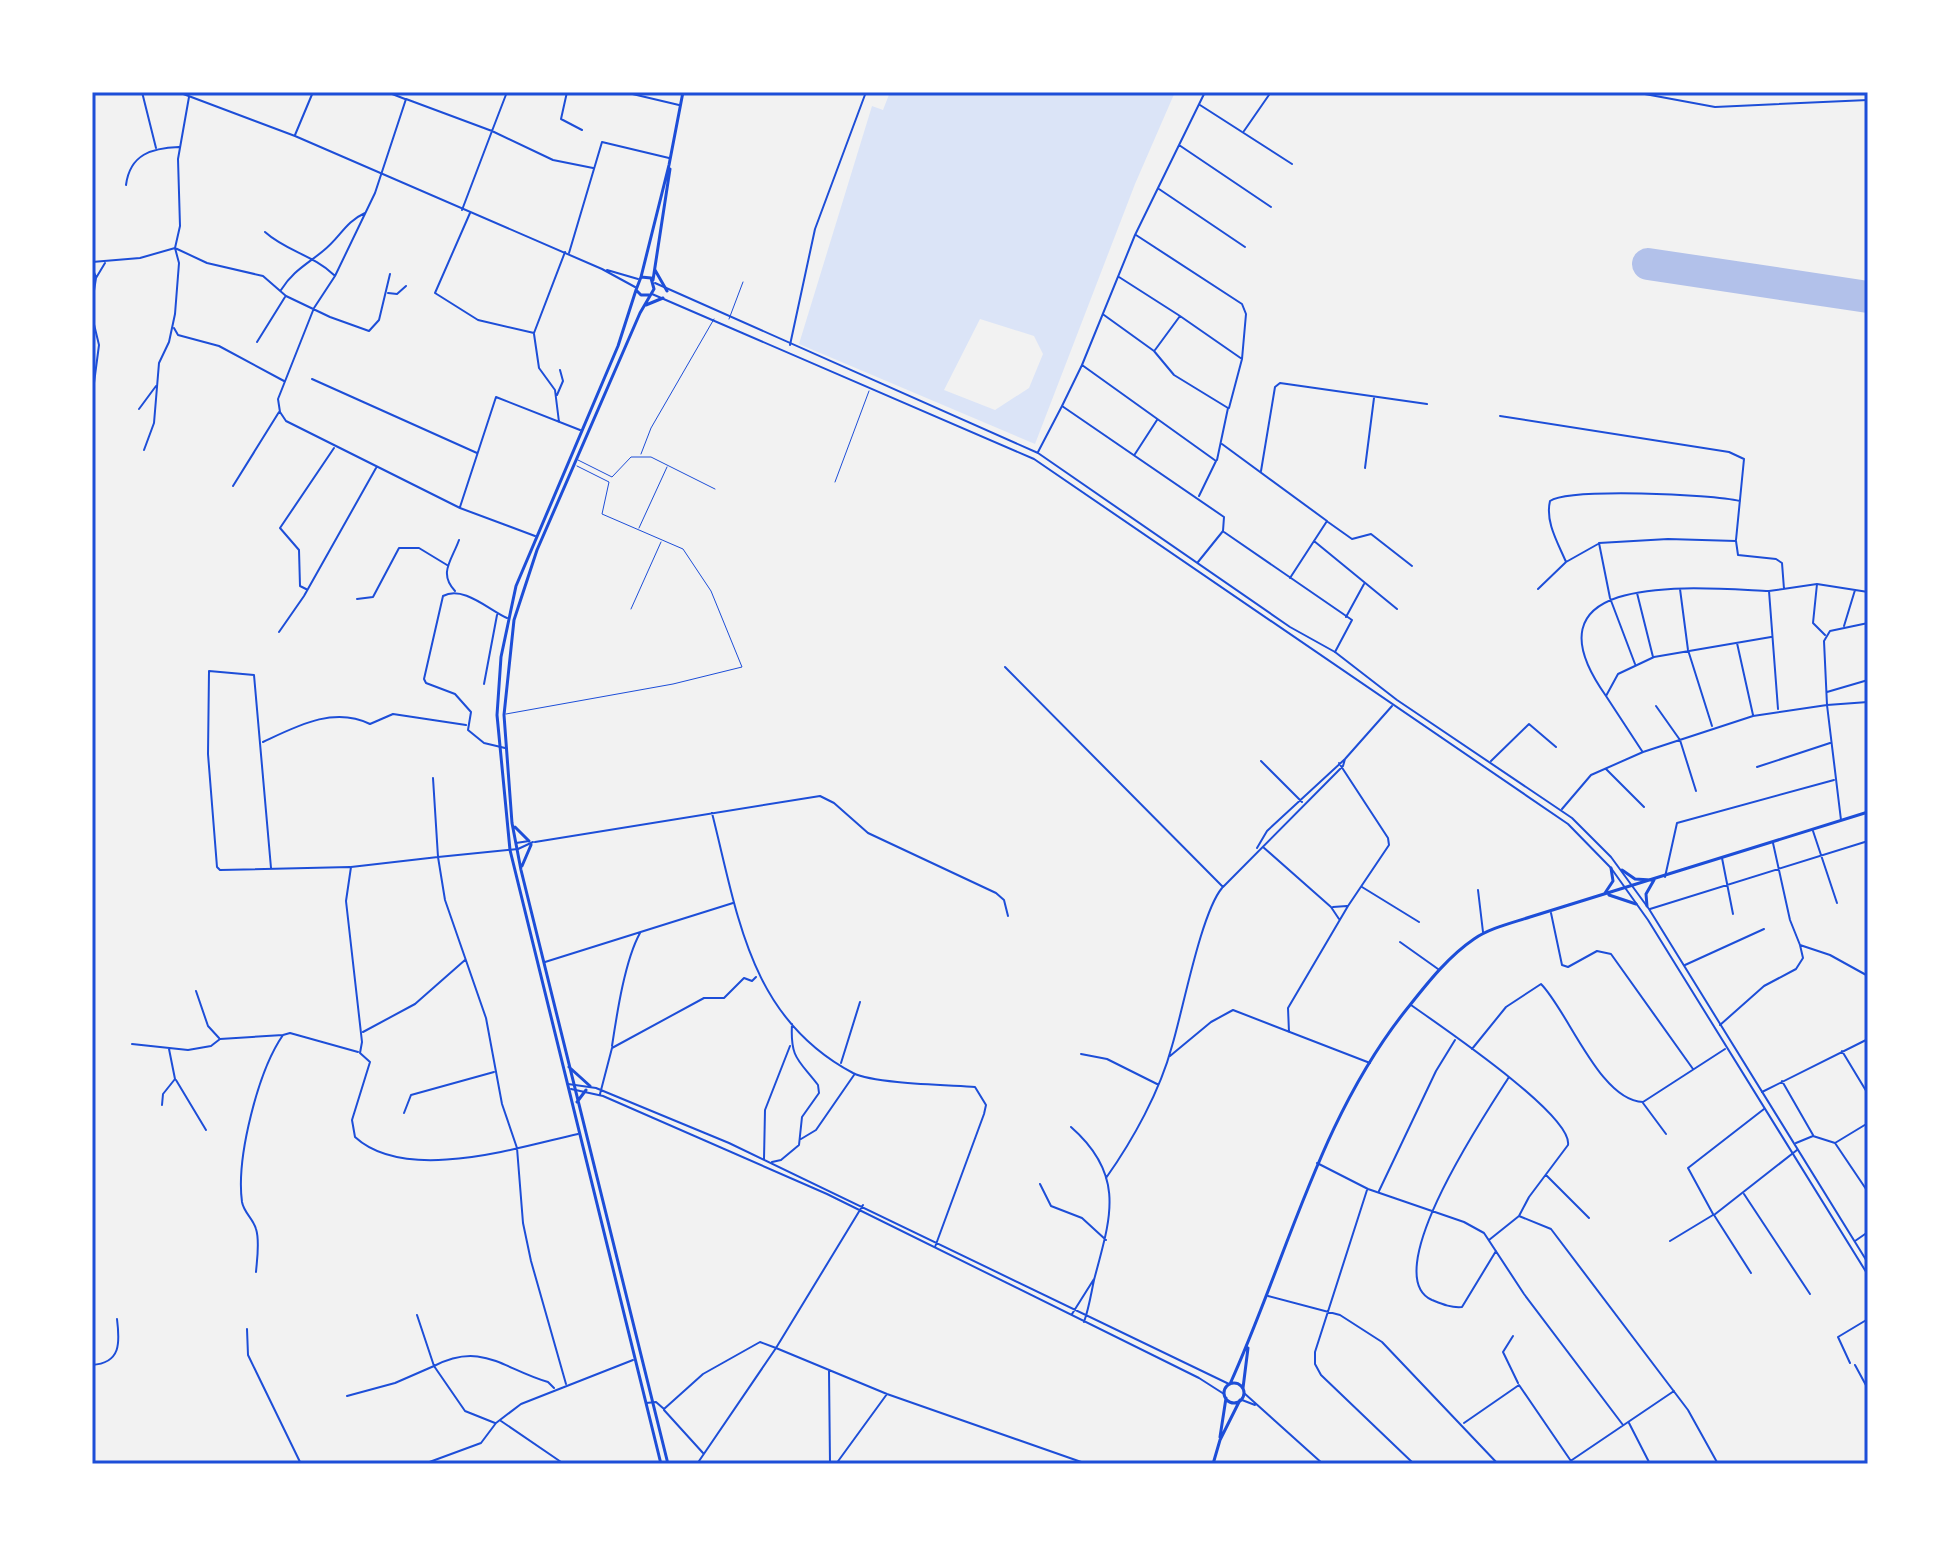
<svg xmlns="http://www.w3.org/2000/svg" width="1960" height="1556" viewBox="0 0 1960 1556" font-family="Inter,sans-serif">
<rect width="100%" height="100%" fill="#f2f2f2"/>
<!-- green -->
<path fill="#dbe4f7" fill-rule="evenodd" d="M890,92H1175L1135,184L1035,444L799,344L872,106L883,110ZM980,319L1034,336L1043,354L1029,388L995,410L944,390Z"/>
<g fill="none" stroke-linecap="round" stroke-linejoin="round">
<!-- runway -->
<path stroke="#b2c1ea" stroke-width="32" d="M1648,264L1868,297"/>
<!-- service -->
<path stroke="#1d4ed8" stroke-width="1" d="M729,319L743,282
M641,454L651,428L714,319
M578,460L612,477L631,457H651L715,489
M835,482L869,391
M639,528L667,467
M631,609L661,542
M506,714L673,684L742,667L711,591L683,549L602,514L609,482L577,466"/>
<!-- minor -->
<path stroke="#1d4ed8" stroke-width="2" d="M142,92L156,148
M387,92L405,99
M507,92L492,131L553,160L593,168
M567,92L561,119L582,130
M624,92L679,105
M1634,92L1715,107L1868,100
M1200,105L1292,164
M1244,131L1271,92
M295,135L313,92
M1179,145L1271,207
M126,185C130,154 152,148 179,147
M1159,189L1245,247
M462,210L492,131L406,99L375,193L335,276L314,308L278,399L280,412L286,421L460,508L535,536
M470,213L435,293L478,320L534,333L565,252
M265,232C286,251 313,255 334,275
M1136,235L1242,304L1246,314L1242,359
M569,253L602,142L669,158
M92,262L140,258L175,248L207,263L263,276L286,296L330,317L369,331L379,320L390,274
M92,268L96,277
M1119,277L1180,316L1155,350
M281,290C293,271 306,265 323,251C340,238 345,222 365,213
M388,293L397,294L406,286
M92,303L96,278L105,263
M1104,315L1154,351L1174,375L1228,408L1217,460
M92,316L99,345L92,398
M1180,316L1242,359L1229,408
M174,328L178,335L219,346L284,381
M534,334L539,368L555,390L559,422
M257,342L285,297
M790,345L815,229L866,92
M1082,365L1135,235L1205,92
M312,379L477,453
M557,395L563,381L560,370
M1062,406L1082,365L1216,461L1199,496
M139,409L156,386
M1500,416L1729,452L1744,459L1736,540
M1222,444L1327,521L1290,578
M144,450L154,423L159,363L169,342L175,314L179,263L175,248L180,226L178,159L189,97
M1038,452L1062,406L1224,517L1223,531L1198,562
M1135,454L1157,420
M1365,468L1374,398
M1261,471L1275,387L1280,383L1427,404
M233,486L279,412
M460,507L496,397L580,430
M1328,522L1352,539L1371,534L1412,566
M1224,532L1352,620L1335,652
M1314,541L1397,609
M1566,562C1558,543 1545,522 1550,501C1569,488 1711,494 1740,501
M1817,584L1813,623L1825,635
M306,589L300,586L299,550L280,528L334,448
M1538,589L1566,562L1598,544
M1680,589L1688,650L1712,726
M455,591C438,573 452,560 459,540
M1637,593L1653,657
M357,599L373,597L399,548H419L447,565
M1346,617L1364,584
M1868,623L1830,631L1824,641L1827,705L1868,702
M1844,626L1855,590
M279,632L304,596L376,468
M1737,643L1753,715
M1635,664L1610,598L1599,543L1668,539L1736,541L1738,555L1776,559L1782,563L1784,589
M1005,667L1223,887L1343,766L1345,759
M484,684L497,615
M1827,692L1868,680
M1606,696C1516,569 1698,588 1769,591
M1656,706L1680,740L1696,791
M1778,709L1769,591L1817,584L1868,592
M263,742C297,726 334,706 370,724L393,714L466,725
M505,748L484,743L468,730L471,712L455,694L426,683L424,679L443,596C463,585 489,610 507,618
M1642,751L1606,696L1618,674L1654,657L1771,637
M1261,761L1302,802
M1491,761L1529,724L1556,747
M1757,767L1830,743
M1606,769L1644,807
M433,778L438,857L351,867L346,901L362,1042L360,1053L370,1062L352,1120L355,1137C406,1184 519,1147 578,1134
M1562,809L1591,775L1643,752L1753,716L1827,705L1841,820
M712,813C738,915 749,1018 853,1073C875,1084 947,1085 975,1087L986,1105L984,1114L935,1247
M1813,831L1837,903
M533,842L518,849L438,857L445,900L486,1018L502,1104L517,1148L523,1223L531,1261L566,1384
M535,842L820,796L834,803L868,833L996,893L1004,900L1008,916
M516,843L529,841
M1773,843L1790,920L1800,945L1830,955L1868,976
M1263,847L1331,907L1339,919
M1257,848L1267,831L1345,759L1392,706
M1722,858L1733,914
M271,868L254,675L209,671L208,754L217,867L220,870L350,867
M1665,877L1677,823L1834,780
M1362,887L1419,922
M1478,890L1483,932
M1333,907L1347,906
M1650,909L1868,841
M1551,913L1562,965L1568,967L1597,951L1611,954L1693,1069
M1400,942L1438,969
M545,962L733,903
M1685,965L1764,929
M196,991L208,1026L219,1038
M1411,1005C1439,1025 1573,1115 1568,1145L1529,1197L1519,1216
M1720,1025L1764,986L1796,969L1803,958L1800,945
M363,1032L415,1004L465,960
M1289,1032L1288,1008L1348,906L1389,845L1388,838L1339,763
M132,1044L188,1050L211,1046L220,1039L283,1035
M612,1046C617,1013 625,960 640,933
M1472,1049L1506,1007L1541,984C1568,1011 1600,1101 1643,1102L1725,1049
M1842,1051L1868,1094
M1081,1054L1107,1059L1157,1084
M1170,1056L1211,1022L1233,1010L1370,1063
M841,1063L860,1002
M176,1080L206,1130
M1782,1081L1813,1135
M568,1084L596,1088L729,1143L1229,1384
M571,1089L603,1096L827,1194L1199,1378L1224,1394
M1762,1092L1868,1039
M600,1094L612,1048L704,998H724L744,978L752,981L756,977
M1643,1103L1666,1134
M162,1105L163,1094L175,1079L169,1049
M404,1113L411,1095L494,1072
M1071,1127C1127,1176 1110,1219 1094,1280C1091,1294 1089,1308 1084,1322
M801,1139L816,1130L854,1075
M1796,1143L1813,1136L1835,1143L1868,1123
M1835,1143L1868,1192
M764,1159L765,1110L790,1046
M772,1162L781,1160L799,1145L802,1117L819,1093L818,1085C799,1060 790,1059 792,1024
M1317,1163L1368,1189L1464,1222L1484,1233L1524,1294L1623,1425
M1546,1175L1589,1218
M1106,1178C1133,1140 1160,1091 1172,1046C1183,1010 1201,913 1222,888
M1040,1184L1051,1206L1082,1218L1106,1240
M1367,1190L1315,1352V1364L1321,1375L1414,1464
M1379,1191L1436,1071L1455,1040
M1744,1194L1810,1294
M1713,1214L1688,1168L1764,1109
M1489,1240L1519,1216L1551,1229L1688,1410L1718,1464
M1670,1241L1713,1215
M1855,1241L1868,1232
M1496,1251L1462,1307C1451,1308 1442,1304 1432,1300C1376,1275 1488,1110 1509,1077
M256,1272C257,1259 260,1241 256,1229C253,1218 244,1213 242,1202C236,1158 258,1071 283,1035L290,1033L358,1052
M1751,1273L1714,1215L1797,1150
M1268,1296L1340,1315L1382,1342L1498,1464
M1072,1314L1094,1279
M417,1315L434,1366C482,1341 503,1369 548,1382L554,1388
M247,1329L248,1355L301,1464
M1513,1336L1503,1352L1518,1383
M1850,1363L1838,1337L1868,1319
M92,1365C121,1363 120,1343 117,1319
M1855,1365L1868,1389
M829,1371L830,1464
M1244,1393L1323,1464
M347,1396L395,1383L434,1366L465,1411L495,1423
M1242,1400L1255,1405
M646,1403L656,1402L664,1409L703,1374L760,1342L776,1348L863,1205
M664,1410L703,1453
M501,1421L564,1464
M1464,1423L1519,1385L1573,1464
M1629,1423L1650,1464
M424,1464L481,1443L496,1423L521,1404L633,1360
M697,1464L776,1348L887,1394L1087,1464
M836,1464L887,1394
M1566,1464L1674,1391"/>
<!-- tertiary -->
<path stroke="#1d4ed8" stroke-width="2" d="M178,92L295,136L602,269L635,287
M607,270L638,279
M655,283L1038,453L1290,627L1335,652L1397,700L1572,818L1611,857L1649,909L1868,1263
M652,294L1034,459L1568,824L1611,868L1648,920L1868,1275"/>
<!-- secondary -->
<path stroke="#1d4ed8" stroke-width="3" d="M1622,870L1635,879L1651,880
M1605,893L1613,881L1611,868
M1609,895L1636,904
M1647,906L1646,894L1654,880
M1224 1393a10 10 0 1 1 20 0a10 10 0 1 1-20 0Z
M1230,1384C1288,1256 1320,1115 1410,1005C1429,981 1449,956 1474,939C1490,928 1512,923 1530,917L1868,812
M1243,1388L1248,1348
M1220,1437L1226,1398
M1213,1464L1220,1440L1240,1400"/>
<!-- primary -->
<path stroke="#1d4ed8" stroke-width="3" d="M655,270L667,291
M641,277L669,165L683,92
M653,280L670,169
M636,290L618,346L516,586L501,657L497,715L510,850L661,1464
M649,295H641L636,290L641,277L651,278L654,289L640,313L537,550L514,620L504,715L512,823L521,870L668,1464
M646,305L663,298
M515,827L529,841
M522,866L531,845
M569,1067L590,1086
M577,1102L586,1090"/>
</g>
<!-- border -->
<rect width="1960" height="1556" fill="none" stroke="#ffffff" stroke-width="188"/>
<rect x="94" y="94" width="1772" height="1368" fill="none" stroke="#1d4ed8" stroke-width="3"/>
</svg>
